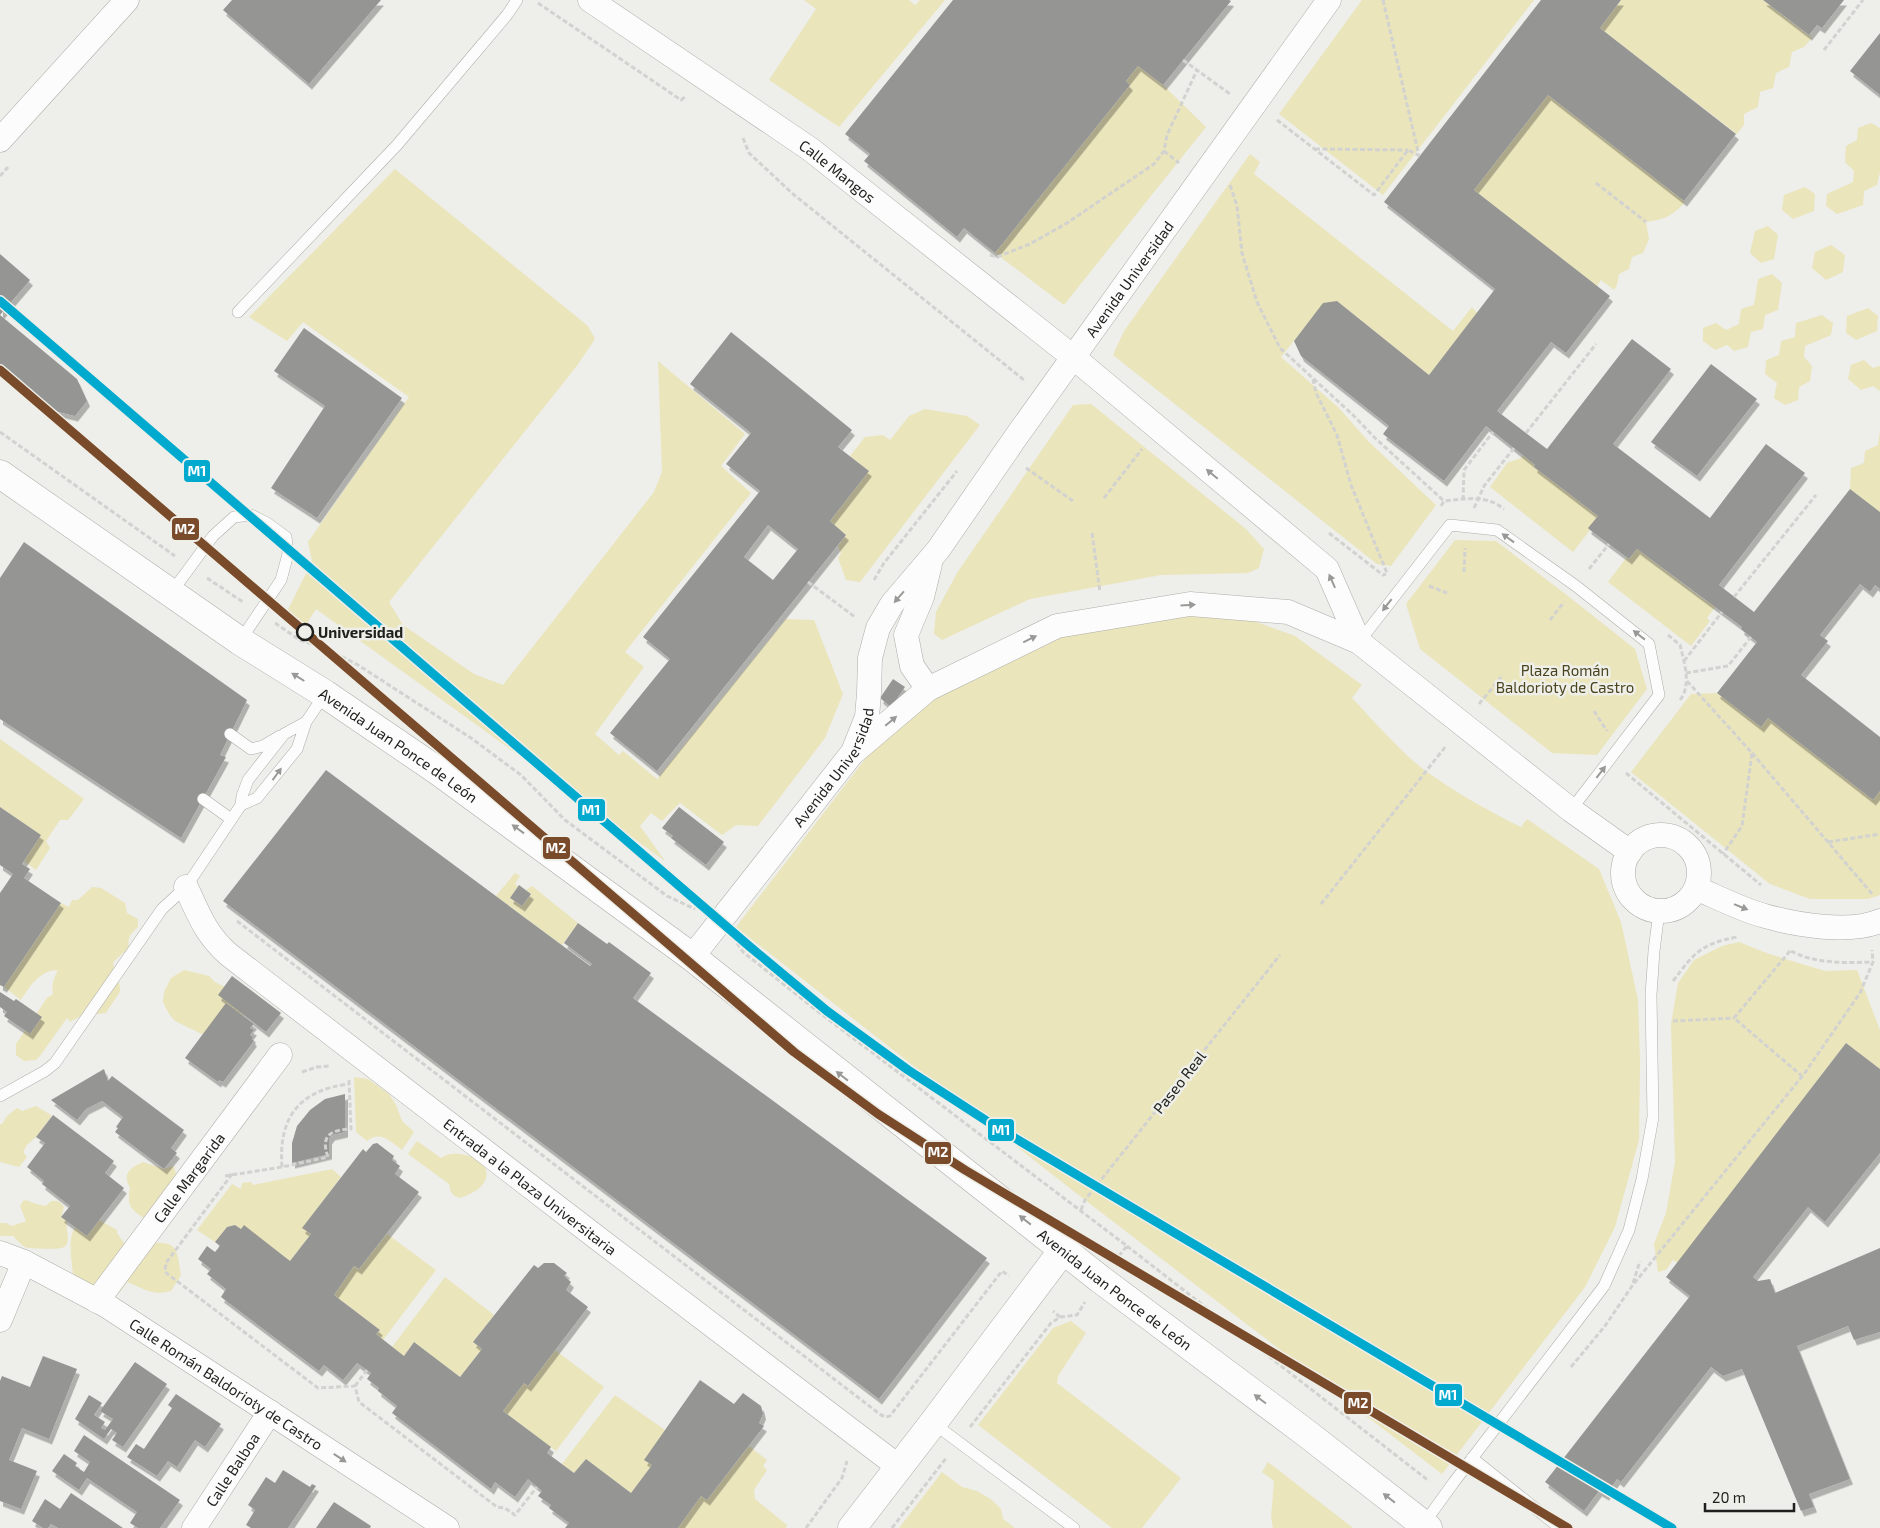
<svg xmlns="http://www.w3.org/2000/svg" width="1880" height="1528" viewBox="0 0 1880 1528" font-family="'Exo 2',sans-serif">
<defs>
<filter id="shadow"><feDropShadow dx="3" dy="5.5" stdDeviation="0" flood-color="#0004"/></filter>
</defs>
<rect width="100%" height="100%" fill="#eeeeea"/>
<!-- green -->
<path fill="#eae5bb" d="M804,0H909L915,5L920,0H945L839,127L769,80L816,9Z
M1362,0H1534L1383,195L1279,114Z
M1621,0H1763L1812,38L1804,47L1792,52L1789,67L1776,73L1773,88L1760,92L1758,107L1744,114V125L1737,134L1600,28Z
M1138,66L1163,85L1206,127L1064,305L995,253L1130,85L1126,81Z
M1548,95L1685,202C1674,215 1664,220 1646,222L1649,239L1643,253L1632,257L1629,269L1619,274L1617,285L1614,290L1601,280L1597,286L1474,190Z
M1871,123L1880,128V172L1877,185L1864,191L1863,205L1837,214L1826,206L1827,194L1853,182L1854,171L1845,162L1846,146L1857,140L1858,128Z
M1250,154L1260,162L1254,174L1453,331L1472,307L1477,313L1429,375L1337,301L1323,304L1281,357L1339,408L1368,441L1436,505L1391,566L1377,564L1113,355L1124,331Z
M395,169L588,326L595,339L576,367L389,602L403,625L474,674L503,685L654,492L662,472L658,361L745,434L721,466L751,493L625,652L644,667L595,734L619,755L623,751L657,779L786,619L814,620L843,694L825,738L758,826L736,825L722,835L680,803L662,821L651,813L640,826L665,861L316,609L304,628L286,614L312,561L308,542L409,397L303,322L287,341L249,317Z
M1805,187L1815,194L1814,211L1793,219L1782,210L1784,195Z
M1768,226L1778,235L1774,259L1761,263L1750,253L1755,231Z
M1831,245L1845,255L1843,272L1826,280L1812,268L1815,252Z
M1772,274L1782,283L1778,310L1765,315L1763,329L1751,332L1748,347L1734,351L1727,345L1715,350L1703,341V328L1716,323L1726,330L1739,324L1741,309L1754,305L1758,279Z
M1868,308L1878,316L1877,331L1856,340L1846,333L1847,316Z
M1822,315L1833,323L1831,335L1805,346L1804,357L1812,366L1810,381L1799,387L1798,400L1785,405L1774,398L1777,383L1765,374L1766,360L1779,355L1781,341L1795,337L1796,323Z
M1864,360L1873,368L1880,366V391L1873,386L1861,390L1848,379L1851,365Z
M1091,404L1246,529L1264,549L1259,568L1248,573L1161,575L1030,599L942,640L934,634L936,612L957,573L1073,405Z
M925,409L967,416L980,425L860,582L846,580L838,558L841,553L838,546L846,535L830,521L869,471L850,456L865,437L883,435L890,440L909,416Z
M1880,431V512L1850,489L1851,468L1864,463L1865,451L1878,445Z
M1523,455L1535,465L1534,467L1598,516L1589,528L1590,530L1573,552L1490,487L1507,463L1521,458Z
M1455,540L1496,541L1568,596L1635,649L1647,689L1597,755L1552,753L1420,649L1406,604Z
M1637,549L1707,602L1708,601L1715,607L1707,618L1710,621L1691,646L1608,582L1626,558L1629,559Z
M1190,614L1251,620L1295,636L1362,685L1352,698C1375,722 1400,752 1427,772C1457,793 1488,811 1521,827L1527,819L1599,869L1621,922L1638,1000L1640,1064L1639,1140L1615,1227L1585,1287L1442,1474L1085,1200L736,927L872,750L944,690L1061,635Z
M1717,693L1761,727L1768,718L1873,800L1880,791V895L1868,899H1810L1770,884L1631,772L1691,694Z
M0,739L84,799L68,820H60L46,841L50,848L36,870L24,861L41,835L0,807Z
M515,873L520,876L515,884L518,886L510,898L522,906L531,894L526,890L532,886L578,923L562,945L496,896Z
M92,887L101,888L125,903L127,913L138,919V927C131,933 127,938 129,948L113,962C114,971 121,984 120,991C118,996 109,1007 106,1013L96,1014L88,1012L70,1022L67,1018L40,1056L36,1060L24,1061L16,1055V1044L47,998L53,994C51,985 54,977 58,970C40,970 30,986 21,1000L4,987L61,903L69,907L72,900H78Z
M1739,942L1769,954L1825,971L1857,970L1880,1030V1069L1846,1043L1678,1263L1673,1260L1666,1270L1658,1272L1654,1244L1666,1213L1675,1162L1671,1024L1678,983L1694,960L1722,946Z
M184,970L209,976L215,982L237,993L250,1010L237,1021L210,1038L175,1021L169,1014L163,1002L164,992L171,978Z
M354,1077L368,1079L389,1094L396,1105L402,1121L414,1132L402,1150C391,1142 380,1130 367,1141L356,1132Z
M36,1106L51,1115V1117L36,1137L27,1145L23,1152L27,1157L19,1167L0,1162V1124H2L7,1116L17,1108L22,1111Z
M417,1141L441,1158C445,1156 448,1154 452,1154C461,1153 480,1157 484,1166C494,1183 472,1195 459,1198C452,1195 450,1192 449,1184L408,1154Z
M143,1162L164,1169L174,1166L178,1183L145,1219C129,1208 127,1206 130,1187C121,1173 132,1167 143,1162Z
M332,1169L341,1177L303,1227L311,1234L290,1261L244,1226L241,1229L235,1225L227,1227L215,1242L197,1230L232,1184L241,1189L242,1183L251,1182L253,1185Z
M26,1200L36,1204L46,1206C51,1199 59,1199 64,1207L61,1217L67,1221C65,1229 72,1241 64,1247C60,1250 29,1249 25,1247C21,1245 17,1240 13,1236H0V1223H6L12,1226L26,1221L20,1206L23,1201Z
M99,1220L117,1230V1233L126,1246C136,1245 165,1239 172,1246C179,1252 179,1266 181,1275L171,1291C152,1296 145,1289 127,1282L120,1292L96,1289L73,1275C72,1260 67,1240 75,1227L87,1236Z
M387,1234L436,1270L383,1340L376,1334L380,1330L334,1295L354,1266L359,1269Z
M445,1277L494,1315L473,1342L482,1349L460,1377L414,1342L404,1356L392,1347Z
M1071,1321L1086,1333L1058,1376L1057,1383L1181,1478L1142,1528H1112L978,1425L1053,1328Z
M555,1350L604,1387L556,1451L503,1411L524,1383L528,1386Z
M615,1395L665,1430L645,1460L652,1465L631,1493L586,1459L574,1473L562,1464Z
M749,1446L767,1460L763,1466L767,1470L754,1490L755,1499L787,1525L786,1528H678L701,1496L708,1499Z
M1268,1462L1353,1528H1273L1271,1517L1274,1481L1262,1472Z
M942,1472L962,1487L977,1491L992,1500L1001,1509L1003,1519L1015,1528H899Z"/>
<!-- building -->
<path fill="#959593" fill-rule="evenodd" filter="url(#shadow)" d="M232,0H381L309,84L223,10Z
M953,0H1229L1231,1L1163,85L1138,66L1126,81L1130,85L995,253L964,228L957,237L864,161L870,154L845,134Z
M1541,0H1621L1600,28L1736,134L1684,201L1548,95L1474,190L1610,296L1566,353L1551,342L1497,411L1547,449L1632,339L1671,369L1613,444L1710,518L1766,444L1805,473L1719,585L1754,612L1850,489L1880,512V589L1875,585L1870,592L1860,584L1820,635L1828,641L1801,675L1880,737V791L1873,800L1768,718L1761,727L1717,693L1757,642L1741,629L1742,627L1637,549L1629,559L1590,530L1588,528L1598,516L1534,467L1535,465L1486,426L1444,481L1383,434L1389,426L1301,356L1294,341L1323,303L1337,301L1429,375L1495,289L1384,202Z
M1763,0H1844L1822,28L1817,25L1809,35Z
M1880,33V95L1850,71Z
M0,254L30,280L0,315L77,379L87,401L75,416L50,410L0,368Z
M304,328L402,398L317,518L271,488L325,406L274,371Z
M731,332L852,430L838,447L869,471L830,521L846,535L657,771L610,733L670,659L643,637L760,491L726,464L751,433L690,384ZM768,525L798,549L773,580L744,557Z
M1711,364L1757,399L1697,476L1651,442Z
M24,542L247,700L220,755L226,757L181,838L0,719V578Z
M893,679L905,687L891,707L880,698Z
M326,770L590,966L592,964L564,943L578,923L607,944L609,942L651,973L633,998L987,1258L879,1399L223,901Z
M0,807L41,835L22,864L30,869L24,878L61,903L4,987L0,985V893L13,874L0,865Z
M679,807L724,842L706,865L671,838L673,836L662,828Z
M519,885L531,894L522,906L510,898Z
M232,976L281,1013L266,1032L218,995Z
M0,992L14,1001L16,999L42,1017L30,1034L4,1016L7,1012L0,1007Z
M226,1003L254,1024L250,1028L254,1030L250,1035L253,1037L252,1039L254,1041L223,1082L219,1080L218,1082L185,1058Z
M1846,1043L1880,1069V1153L1825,1222L1808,1207L1753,1277L1758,1281L1770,1279L1775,1293L1880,1248V1332L1854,1340L1848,1326L1797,1346L1850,1479L1809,1494L1814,1507L1801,1511L1742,1369L1723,1376L1711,1367L1621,1482L1617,1479L1606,1495L1599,1491L1584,1511L1545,1482L1690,1296L1666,1277Z
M104,1069L108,1081L112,1076L184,1130L171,1148L177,1153L164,1169L115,1132L118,1128L116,1127L123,1117L102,1101L86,1109L77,1120L51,1100Z
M345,1094V1132L332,1135L329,1139V1154L292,1163V1143L297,1126L310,1110L325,1099Z
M53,1115L114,1161L105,1173L124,1188L87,1236L61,1217L70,1206L42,1184L44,1181L27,1167L45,1143L36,1137Z
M377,1143L394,1156L392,1160L400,1166L395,1174L419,1192L359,1269L354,1266L334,1295L380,1330L376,1334L404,1356L414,1342L460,1377L482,1349L473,1342L534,1265L538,1268L544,1263H554L567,1273L564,1276L571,1282L566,1290L588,1307L528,1386L524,1383L503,1411L551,1447L547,1453L574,1473L586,1459L631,1493L652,1465L644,1460L700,1380L734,1404L743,1393L761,1406L763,1414L759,1423L764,1426L707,1500L701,1496L678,1528H565L569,1523L549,1508L551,1505L538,1496L542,1491L528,1479L515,1497L495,1482L491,1489L392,1413L397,1406L378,1391L379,1388L367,1379L371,1373L357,1363L343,1380L324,1365L319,1371L221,1297L226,1289L207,1274L211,1269L198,1259L207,1246L215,1252L220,1246L215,1242L227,1227L235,1225L241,1229L244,1225L290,1261L311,1234L302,1228L363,1149L366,1152L373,1144Z
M43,1356L77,1369L49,1439L22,1428L9,1460L37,1471L21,1509L0,1501V1381L2,1376L30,1387Z
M135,1362L167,1384L123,1447L112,1440L117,1433L111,1429L104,1439L75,1419L89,1395L102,1403L94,1415L105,1422L101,1428L105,1430L113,1419L100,1411Z
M176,1394L221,1424L205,1447L195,1440L177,1467L168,1461L157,1476L127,1457L136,1444L144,1449L172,1408L168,1405Z
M84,1435L180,1500L160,1528H138L130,1523L137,1512L87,1478L79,1490L52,1471L64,1454L77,1463L75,1466L84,1472L90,1462L74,1451Z
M283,1470L310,1487L312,1484L316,1486L288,1528H251L246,1525L255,1510L248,1505L266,1477L275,1483Z
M71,1493L123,1528H58L51,1524L48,1528H43L32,1521L45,1499L60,1509Z
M334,1502L371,1526L370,1528H316Z"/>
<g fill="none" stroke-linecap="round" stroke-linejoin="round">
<defs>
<path id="service" d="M238,312L397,145L507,15L517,0
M171,593L213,536L234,517L251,515L267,523L286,537L288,554L281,580L240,641
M1359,642L1450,525L1497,530L1576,586L1649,644L1659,695L1571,810
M230,734L251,749L263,746L280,736
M203,799L231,819
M241,805L257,798L297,749L306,722L325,694
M0,1096L45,1071L55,1063L162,909L186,887L241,805L242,796L248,780L284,734L306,722
M933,1423L1074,1528
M1472,1458L1560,1528
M1423,1525L1454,1482L1604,1286L1629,1230L1642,1179L1653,1117L1651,995L1654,951L1659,911"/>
<g id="minor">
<path id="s1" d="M590,0L810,149L1073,357L1327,569L1359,642"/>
<path d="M0,140L127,0"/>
<path d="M928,689L912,666L906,635L922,597L930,564"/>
<path d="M855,751L928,689L1057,626L1190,604L1288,612L1359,642L1571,810L1630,852"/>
<circle cx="1661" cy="873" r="38"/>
<path id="s2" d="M186,887C199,915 205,933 228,954L600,1240L899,1467"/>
<path d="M1696,888C1719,898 1742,910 1765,916C1797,925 1849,934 1880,921"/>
<path id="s3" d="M692,957L853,752L867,717L869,693L870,658L878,628L892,604L938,550L1016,437L1329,0"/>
<path id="s4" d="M0,1253L24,1262L107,1306L447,1528"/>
<path id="s5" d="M97,1301L280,1055"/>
<path d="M0,1320L24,1262"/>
<path id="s6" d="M194,1528L270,1412"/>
</g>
<g id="tertiary">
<path id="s7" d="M0,474L240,641L325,694L438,771L692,957L1100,1279L1306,1433L1428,1528"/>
<path d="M852,1528L933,1423L1063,1250"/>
</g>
</defs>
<!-- service casing -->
<use href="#service" stroke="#adadaa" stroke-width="12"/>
<!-- minor casing -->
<use href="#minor" stroke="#adadaa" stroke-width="25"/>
<!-- tertiary casing -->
<use href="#tertiary" stroke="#adadaa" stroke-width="29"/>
<!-- path -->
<path stroke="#d2d2d0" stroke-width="3" stroke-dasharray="5 2.5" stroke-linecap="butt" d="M1383,0L1419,156
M538,3L681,100L686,96
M1824,50L1863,0
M1183,60L1230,94
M1277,120L1374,195L1408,150L1420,156
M743,138L749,153L793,194L1024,380
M1315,149L1408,150
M1164,151L1179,163
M0,176L8,167
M1596,183L1646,222
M1230,185L1237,206L1242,253L1257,302L1280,348L1353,415L1375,438L1444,501
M990,255L997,257L1030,244L1067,223L1154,164L1164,151L1167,135L1197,70
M1313,379L1316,393L1337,435L1351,485L1387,573
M0,432L175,556
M1526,433L1596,344
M1026,468L1073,501
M1104,498L1142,449
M1463,500L1464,470L1493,432
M1441,506L1444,501C1467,499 1485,494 1504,509
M1474,508L1484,486L1514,448
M1092,533L1100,592
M1329,533L1383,575L1386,574
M1589,569L1609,544
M1464,572L1465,548
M207,578L243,602
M874,580L884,563L957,471
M808,582L855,617
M1429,586L1447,593
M1734,597L1816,495
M1550,620L1564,602
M275,623L300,640L329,650L358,665L471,738L521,775L565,820L667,896L695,909
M1668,635L1680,645C1684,662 1692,685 1680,700
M1684,661L1722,612
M1686,673L1728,666L1751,637
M1687,681L1752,753L1742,826L1723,854
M1479,704L1503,675
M1594,711L1607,731
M1752,753L1873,895
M1626,773L1761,885
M1828,842L1880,834
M1321,904L1446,746
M237,921L881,1415L886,1417L890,1416L1002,1271L1009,1276
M737,943L743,952L816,1010L1127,1246L1118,1257
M1790,951L1734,1018L1802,1076
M1791,951C1815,964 1846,963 1873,962
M1673,981C1695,952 1701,944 1737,937
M1673,1021L1734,1018
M302,1072L317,1067L329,1066
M282,1167C278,1118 299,1090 349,1084
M232,1174L166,1263L165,1272L318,1388L355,1386L359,1402L497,1507L505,1508L515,1515L537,1487
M225,1176L282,1167L328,1157C320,1135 331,1130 351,1129L349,1080
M1081,1210L1085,1200L1280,955
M1127,1246L1429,1481
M1633,1283L1640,1261
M1060,1317L1077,1315L1085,1302
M1571,1367L1605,1326L1632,1286L1804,1074L1860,993L1873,962L1872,950
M355,1386L367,1370
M970,1427L1051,1323L1060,1317L1053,1311
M806,1528L842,1478L847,1461
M892,1528L947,1457"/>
<!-- service -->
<use href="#service" stroke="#fcfcfc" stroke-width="11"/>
<!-- minor -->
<use href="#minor" stroke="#fcfcfc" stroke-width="24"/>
<!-- tertiary -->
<use href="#tertiary" stroke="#fcfcfc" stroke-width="28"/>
<defs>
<path id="metro-1" d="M0,301L749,946L827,1011L908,1070L993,1125L1672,1528"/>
<path id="metro-2" d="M0,370L794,1052L878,1114L965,1170L1568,1528"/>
</defs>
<!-- metro-1 casing -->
<use href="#metro-1" stroke="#efefe9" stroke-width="12"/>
<!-- metro-2 casing -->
<use href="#metro-2" stroke="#efefe9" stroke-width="12"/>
<!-- metro-1 -->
<use href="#metro-1" stroke="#00a9ce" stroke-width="9"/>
<!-- metro-2 -->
<use href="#metro-2" stroke="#7a4b2a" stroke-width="9"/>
</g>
<!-- one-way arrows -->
<defs><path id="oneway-solid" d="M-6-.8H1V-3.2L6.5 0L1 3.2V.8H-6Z" transform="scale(1.25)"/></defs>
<g fill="#999998">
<use href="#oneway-solid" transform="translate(1212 474) rotate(-140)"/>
<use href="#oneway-solid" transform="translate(1508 538) rotate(-144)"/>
<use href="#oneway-solid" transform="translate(1332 581) rotate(-114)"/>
<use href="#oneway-solid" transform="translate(899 597) rotate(131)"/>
<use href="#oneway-solid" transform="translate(1188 605) rotate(-4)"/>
<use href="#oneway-solid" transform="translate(1387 605) rotate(128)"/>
<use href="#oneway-solid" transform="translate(1639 635) rotate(-142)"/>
<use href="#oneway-solid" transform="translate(1030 639) rotate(-26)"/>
<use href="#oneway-solid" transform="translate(298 677) rotate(-148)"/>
<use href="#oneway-solid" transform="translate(891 721) rotate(-40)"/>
<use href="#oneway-solid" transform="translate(1601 772) rotate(-52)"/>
<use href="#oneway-solid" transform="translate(277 774) rotate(-54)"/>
<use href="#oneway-solid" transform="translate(518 829) rotate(-144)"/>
<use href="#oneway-solid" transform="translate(1741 907) rotate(22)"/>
<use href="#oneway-solid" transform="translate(842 1076) rotate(-142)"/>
<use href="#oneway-solid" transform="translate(1025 1220) rotate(-142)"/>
<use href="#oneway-solid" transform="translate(1260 1399) rotate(-143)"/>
<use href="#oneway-solid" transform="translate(340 1458) rotate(33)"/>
<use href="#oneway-solid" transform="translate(1389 1498) rotate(-142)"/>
</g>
<!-- markers -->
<circle fill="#efefe9" stroke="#1f1f1d" stroke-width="2.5" cx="305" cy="632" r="8"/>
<g text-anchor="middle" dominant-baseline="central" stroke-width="5" stroke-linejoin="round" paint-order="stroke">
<!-- street labels -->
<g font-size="15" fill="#1f1f1d" stroke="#efefe9">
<text stroke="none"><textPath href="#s1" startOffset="301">Calle Mangos</textPath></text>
<text stroke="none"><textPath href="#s3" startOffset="819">Avenida Universidad</textPath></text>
<text stroke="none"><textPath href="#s7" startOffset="482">Avenida Juan Ponce de León</textPath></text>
<text stroke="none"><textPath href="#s3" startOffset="238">Avenida Universidad</textPath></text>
<text transform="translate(1179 1082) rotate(-52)">Paseo Real</text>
<text stroke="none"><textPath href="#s5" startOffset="154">Calle Margarida</textPath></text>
<text stroke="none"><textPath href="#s2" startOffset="461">Entrada a la Plaza Universitaria</textPath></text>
<text stroke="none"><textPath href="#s7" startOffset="1382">Avenida Juan Ponce de León</textPath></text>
<text stroke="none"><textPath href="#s4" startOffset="262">Calle Román Baldorioty de Castro</textPath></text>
<text stroke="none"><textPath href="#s6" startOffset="70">Calle Balboa</textPath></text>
</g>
<!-- stop labels -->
<g font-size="15" font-weight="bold" fill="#1f1f1d" stroke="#efefe9" text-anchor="start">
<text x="318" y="632">Universidad</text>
</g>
<!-- park labels -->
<g font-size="15" fill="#49431e" stroke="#efefe9">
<text x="1565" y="670">Plaza Román<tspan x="1565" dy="17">Baldorioty de Castro</tspan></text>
</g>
</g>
<g stroke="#efefe9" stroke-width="2">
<rect x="183" y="459" width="28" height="24" rx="5" fill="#00a9ce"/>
<rect x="171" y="517" width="29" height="24" rx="5" fill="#7a4b2a"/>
<rect x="577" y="798" width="29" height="24" rx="5" fill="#00a9ce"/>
<rect x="542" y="836" width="29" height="24" rx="5" fill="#7a4b2a"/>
<rect x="987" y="1118" width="28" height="24" rx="5" fill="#00a9ce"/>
<rect x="924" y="1141" width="28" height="24" rx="5" fill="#7a4b2a"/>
<rect x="1434" y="1383" width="29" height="24" rx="5" fill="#00a9ce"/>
<rect x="1343" y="1391" width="29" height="24" rx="5" fill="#7a4b2a"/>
</g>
<g font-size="14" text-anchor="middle" font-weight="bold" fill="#fff">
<text x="197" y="476">M1</text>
<text x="185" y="534">M2</text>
<text x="591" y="815">M1</text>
<text x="556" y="853">M2</text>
<text x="1001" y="1135">M1</text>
<text x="938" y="1157">M2</text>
<text x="1448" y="1400">M1</text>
<text x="1358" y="1408">M2</text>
</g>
<!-- scale -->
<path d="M1705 1503v8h89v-8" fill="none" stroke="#1f1f1d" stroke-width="2.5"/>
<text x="1712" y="1503" font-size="15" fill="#1f1f1d" stroke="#efefe9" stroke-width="4" paint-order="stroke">20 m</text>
</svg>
